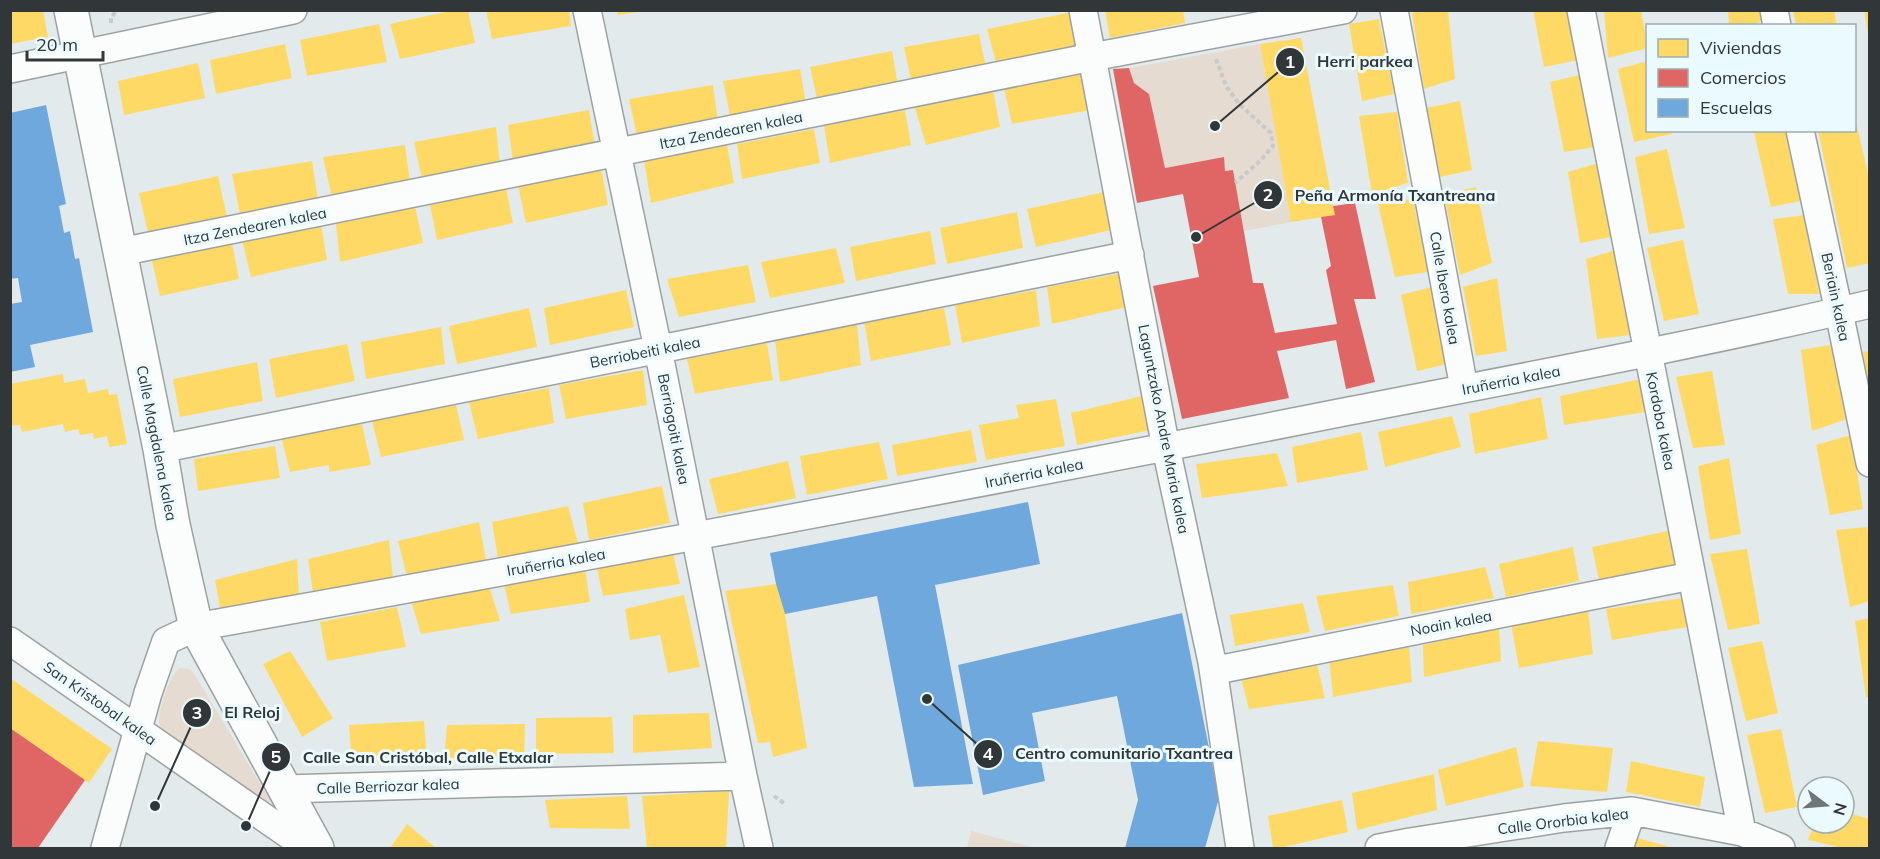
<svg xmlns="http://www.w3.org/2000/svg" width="1880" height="859" viewBox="0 0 1880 859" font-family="Mulish,sans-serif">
<rect width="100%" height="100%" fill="#e2eaec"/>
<!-- green -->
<path fill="#e6dbd1" d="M1260,44L1291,222L1244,231L1233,170L1225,171L1223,157L1165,168L1149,94L1134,83L1129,68Z
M180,668L189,669L193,672L273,805L272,810L163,733C162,729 160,726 159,723C158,712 170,673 180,668Z
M971,831L1035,848H967Z"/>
<!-- homes -->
<path fill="#ffd966" d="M10,10H43L48,37L10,44Z
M454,10H468L475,43L400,59L390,24Z
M486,10H569L571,26L492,39Z
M617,10H638V12L618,15Z
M1105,10H1183L1185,23L1110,38Z
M1425,10H1448L1455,79L1424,89L1412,13Z
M1533,10H1569L1578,60L1544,67Z
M1604,10H1641L1648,48L1608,58Z
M1728,10H1762L1764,20L1750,26H1729Z
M1793,10H1834L1837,26H1796Z
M1864,10H1870V34H1868Z
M1072,12L1081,52L997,66L987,29Z
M1379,19L1394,94L1362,101L1349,24Z
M379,24L387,62L307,76L300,40Z
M979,34L986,67L911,80L904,47Z
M1301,38L1335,215L1291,222L1260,44Z
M285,44L292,78L216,94L210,60Z
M892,51L898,86L818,103L810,67Z
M1648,61V130H1671L1672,134L1634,142L1618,69Z
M198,63L205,98L124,115L118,81Z
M800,69L806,104L731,120L723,81Z
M1084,73L1091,110L1012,124L1004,88Z
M1580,75L1595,147L1564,152L1550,82Z
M713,85L718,122L637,136L629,99Z
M993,90L1000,127L926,145L915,108Z
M1460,101L1472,170L1440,177L1426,108Z
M589,110L595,147L513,161L508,125Z
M905,110L911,145L830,163L824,126Z
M1397,112L1408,183L1372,194L1359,116Z
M1854,114L1870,181V263L1847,268L1818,130H1854Z
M496,127L500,166L422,179L414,142Z
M814,129L820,163L742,179L737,144Z
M1759,130H1788L1801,201L1771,207L1754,132Z
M405,145L410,182L332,198L323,157Z
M727,145L734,183L651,203L644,160Z
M1667,149L1685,228L1649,234L1635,157Z
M312,161L318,200L240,215L232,174Z
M1598,163L1611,237L1580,243L1568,172Z
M601,167L608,205L526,223L518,185Z
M218,176L227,217L148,233L139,193Z
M1476,187L1492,263L1460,275L1444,194Z
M506,188L513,223L437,240L430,205Z
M1109,191L1116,229L1036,247L1027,209Z
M1413,199L1428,272L1395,277L1378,204Z
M415,206L423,243L340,262L336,224Z
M1017,212L1023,248L947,264L940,228Z
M1805,215L1819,294H1788L1773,219Z
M321,225L327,260L251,277L242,240Z
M930,231L936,264L856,281L850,247Z
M1683,240L1699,314L1664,321L1647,248Z
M232,243L239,279L160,296L152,261Z
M836,248L845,283L770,298L761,262Z
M1619,249L1630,335L1597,339L1586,259Z
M748,265L756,302L679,317L667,279Z
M1123,273L1131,306L1052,324L1047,287Z
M1497,278L1507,351L1476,356L1463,287Z
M1431,287L1448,364L1417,371L1401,295Z
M626,290L634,327L550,345L544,308Z
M1036,290L1040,326L962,343L955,305Z
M529,308L537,347L457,364L449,326Z
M944,308L951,345L871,361L864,322Z
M857,324L861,365L780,382L775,339Z
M441,327L445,364L366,379L361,342Z
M767,343L773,380L695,394L687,359Z
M347,344L355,381L276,398L269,359Z
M1836,344L1847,419L1812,431L1801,350Z
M1870,351V381H1868L1863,352Z
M257,362L263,401L180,417L173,379Z
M643,370L647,405L566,419L559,385Z
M1712,371L1725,445L1693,448L1676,377Z
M63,374L64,383L85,379L88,393L108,389L109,395L117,394L127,444L109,447L107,436L94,439L93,433L80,435L78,429L65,432L63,424L22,432L20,425L10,426V384Z
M1641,379L1645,412L1564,425L1560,396Z
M549,388L554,423L478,439L469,402Z
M1146,395L1151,430L1077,445L1071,413Z
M1541,397L1548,439L1475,454L1469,414Z
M1056,399L1065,446L986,460L979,425L1019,418L1016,405Z
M456,405L464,440L381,457L372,421Z
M1452,416L1461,447L1385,467L1378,432Z
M362,424L371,465L329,472V465L290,472L281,436Z
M971,430L977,462L897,476L892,445Z
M1361,432L1368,470L1297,483L1292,447Z
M1851,435L1863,509L1830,515L1816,445Z
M879,442L888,479L807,495L800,456Z
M275,446L280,478L198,491L194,459Z
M1277,453L1288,486L1202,498L1196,464Z
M1729,458L1741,534L1710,540L1698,466Z
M788,461L796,498L718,514L709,479Z
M662,486L670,523L589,540L583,503Z
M568,506L578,543L498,559L492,522Z
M479,522L486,560L407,577L398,541Z
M1867,527L1870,540V601L1850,607L1836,530Z
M1673,530L1674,565L1599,580L1592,547Z
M389,540L393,578L313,593L308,559Z
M1573,547L1579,581L1506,597L1499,564Z
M1747,549L1760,624L1728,630L1710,554Z
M673,553L680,584L603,596L596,565Z
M297,559L299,597L221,613L215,580Z
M1485,567L1494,598L1411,614L1408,582Z
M585,569L590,602L511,614L504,584Z
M776,584L785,614L807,748L773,757L770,742L758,743L725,591Z
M1393,585L1399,616L1325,631L1316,596Z
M489,586L500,621L421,634L411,601Z
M684,595L700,667L668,673L660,635L630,640L625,609Z
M1683,598L1687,627L1612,640L1606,609Z
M1303,603L1310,632L1235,646L1230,615Z
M397,607L406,647L327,661L320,622Z
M1588,610L1593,654L1519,668L1511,624Z
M1870,618V697H1866L1855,621Z
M1499,628L1501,661L1424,677L1423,645Z
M1762,641L1778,713L1746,721L1728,648Z
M1409,647L1412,682L1333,697L1329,659Z
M290,651L333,718L302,737L263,664Z
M1317,664L1325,698L1249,709L1241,678Z
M10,678L112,749L89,783L10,728Z
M709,713L712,748L633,753V715Z
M612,717L614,753L536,754V718Z
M424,721L427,761L352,763L349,725Z
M525,724L524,758L444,762L447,725Z
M1781,729L1797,807L1765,813L1747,735Z
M1538,741L1613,748L1607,792L1530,786Z
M1516,747L1524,787L1446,806L1438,770Z
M1631,761L1705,777L1700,807L1626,792Z
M1434,774L1437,810L1357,830L1352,793Z
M729,791L726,848H647L642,796Z
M627,796L630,829L550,828L545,800Z
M1342,800L1348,832L1280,848H1273L1268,816Z
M1844,812L1870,819V848H1842L1808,840L1814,823H1844Z
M407,824L436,848H390Z
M1630,836L1667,846V848H1619Z"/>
<!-- shops -->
<path fill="#e06666" d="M1129,68L1134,83L1149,94L1165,168L1224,157L1225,171L1233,170L1253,283H1263L1275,333L1337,324L1326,270L1331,266L1321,217L1335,215L1333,206L1355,203L1376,299H1354L1375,382L1346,389L1336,340L1277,351L1289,398L1182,419L1153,286L1199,277L1183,194L1137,203L1113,69Z
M10,728L85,780L38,848H10Z"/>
<!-- schools -->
<path fill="#6fa8dc" d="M46,105L66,204L59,206L64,233L70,231L75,259L79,258L93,332L30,345L35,367L10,372V304L22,302L18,278L10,279V113Z
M1028,502L1040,564L935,585L973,784L914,787L877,596L785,614L776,584L770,553Z
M1182,613L1219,798L1205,848H1125L1138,800L1117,696L1032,713L1045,781L983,795L958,665Z"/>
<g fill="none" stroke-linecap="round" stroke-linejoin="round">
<defs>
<path id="minor" d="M587,10L658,349L743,776L759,848
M1083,10L1166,448L1212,662L1240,848
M1394,10L1464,388
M1581,10L1742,832
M1774,10L1777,26
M10,69L293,10
M1800,130L1839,312L1870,463
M120,252L1092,57L1343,10
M160,449L1130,255
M10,641L308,848
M1212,662L1222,669L1691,576
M285,789L743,776
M105,848L148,693L166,641L196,627C581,558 966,487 1349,411C1523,377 1697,345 1870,304
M1379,848L1410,842L1564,818L1632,811L1742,832L1781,848
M1619,848L1632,811"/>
<path id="major" d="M71,10L160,449L173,525L196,627L317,848"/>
</defs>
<!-- minor casing -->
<use href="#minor" stroke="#9ca2a3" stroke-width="30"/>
<!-- major casing -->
<use href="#major" stroke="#9ca2a3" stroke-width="36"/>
<!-- path -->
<path stroke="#c7cacb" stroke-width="4" stroke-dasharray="4.5 3" stroke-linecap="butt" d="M111,23V18L117,10
M1216,59L1226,86L1240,105L1271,133L1273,146L1260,161L1235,183
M774,796L785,804"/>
<!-- minor -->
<use href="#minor" stroke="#fbfcfc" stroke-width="27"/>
<!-- major -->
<use href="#major" stroke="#fbfcfc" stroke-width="33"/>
</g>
<g text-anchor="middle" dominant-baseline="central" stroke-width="6" stroke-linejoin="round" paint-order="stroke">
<!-- street labels -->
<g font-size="15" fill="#313739" stroke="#eafafe">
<text transform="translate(731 130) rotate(-11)">Itza Zendearen kalea</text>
<text transform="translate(255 226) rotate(-11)">Itza Zendearen kalea</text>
<text transform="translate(1445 288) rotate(80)">Calle Ibero kalea</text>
<text transform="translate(1836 297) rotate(78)">Beriain kalea</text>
<text transform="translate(645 352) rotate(-11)">Berriobeiti kalea</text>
<text transform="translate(1511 380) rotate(-11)">Iruñerria kalea</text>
<text transform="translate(1661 421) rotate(79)">Kordoba kalea</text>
<text transform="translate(674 429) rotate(79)">Berriogoiti kalea</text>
<text transform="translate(1164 429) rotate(79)">Laguntzako Andre Maria kalea</text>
<text transform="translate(157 443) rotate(79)">Calle Magdalena kalea</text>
<text transform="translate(1034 473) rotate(-11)">Iruñerria kalea</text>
<text transform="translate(556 562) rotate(-10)">Iruñerria kalea</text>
<text transform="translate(1451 623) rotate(-11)">Noain kalea</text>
<text transform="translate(100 703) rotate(35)">San Kristobal kalea</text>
<text transform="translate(388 786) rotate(-2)">Calle Berriozar kalea</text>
<text transform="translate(1563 821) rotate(-7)">Calle Ororbia kalea</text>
</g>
</g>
<!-- callouts -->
<path fill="none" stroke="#313739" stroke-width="2" d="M1215 126L1290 62M1196 237L1268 195M155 806L197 713M927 699L988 754M246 826L276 757"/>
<g fill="#313739" stroke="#eafafe" stroke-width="2">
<circle cx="1215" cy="126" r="6"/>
<circle cx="1196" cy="237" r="6"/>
<circle cx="155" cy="806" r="6"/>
<circle cx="927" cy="699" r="6"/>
<circle cx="246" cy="826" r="6"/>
<circle cx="1290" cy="62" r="15"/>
<circle cx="1268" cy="195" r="15"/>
<circle cx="197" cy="713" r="15"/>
<circle cx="988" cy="754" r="15"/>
<circle cx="276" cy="757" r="15"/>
</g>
<g font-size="18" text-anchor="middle" font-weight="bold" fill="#fff">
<text x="1290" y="68">1</text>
<text x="1268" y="201">2</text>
<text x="197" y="719">3</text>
<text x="988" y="760">4</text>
<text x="276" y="763">5</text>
</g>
<g font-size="16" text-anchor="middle" font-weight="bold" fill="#313739" stroke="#eafafe" stroke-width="6" stroke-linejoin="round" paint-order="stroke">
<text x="1365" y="67">Herri parkea</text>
<text x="1395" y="201">Peña Armonía Txantreana</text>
<text x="252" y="718">El Reloj</text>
<text x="1124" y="759">Centro comunitario Txantrea</text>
<text x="428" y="763">Calle San Cristóbal, Calle Etxalar</text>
</g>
<!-- border -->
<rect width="1880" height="859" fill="none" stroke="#313739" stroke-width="24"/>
<!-- legend -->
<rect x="1646" y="24" width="210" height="108" fill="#eafafe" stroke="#a0acaf" stroke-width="1.5"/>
<rect x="1658" y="39" width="30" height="18" fill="#ffd966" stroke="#a0acaf" stroke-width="1.5"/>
<text x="1700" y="54" font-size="18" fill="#313739">Viviendas</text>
<rect x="1658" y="69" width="30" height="18" fill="#e06666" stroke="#a0acaf" stroke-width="1.5"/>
<text x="1700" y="84" font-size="18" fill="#313739">Comercios</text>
<rect x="1658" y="99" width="30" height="18" fill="#6fa8dc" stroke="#a0acaf" stroke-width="1.5"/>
<text x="1700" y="114" font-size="18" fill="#313739">Escuelas</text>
<!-- north arrow -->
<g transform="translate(1826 805) rotate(106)"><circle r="28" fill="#eafafe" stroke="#a0acaf" stroke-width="1.5"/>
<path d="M0-4.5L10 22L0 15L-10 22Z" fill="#6f7678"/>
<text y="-9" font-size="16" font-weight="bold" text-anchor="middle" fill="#313739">N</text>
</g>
<!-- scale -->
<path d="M27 51v9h76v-9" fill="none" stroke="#313739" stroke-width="3"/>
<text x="36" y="51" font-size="18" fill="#313739" stroke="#eafafe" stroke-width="4.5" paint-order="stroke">20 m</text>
</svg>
